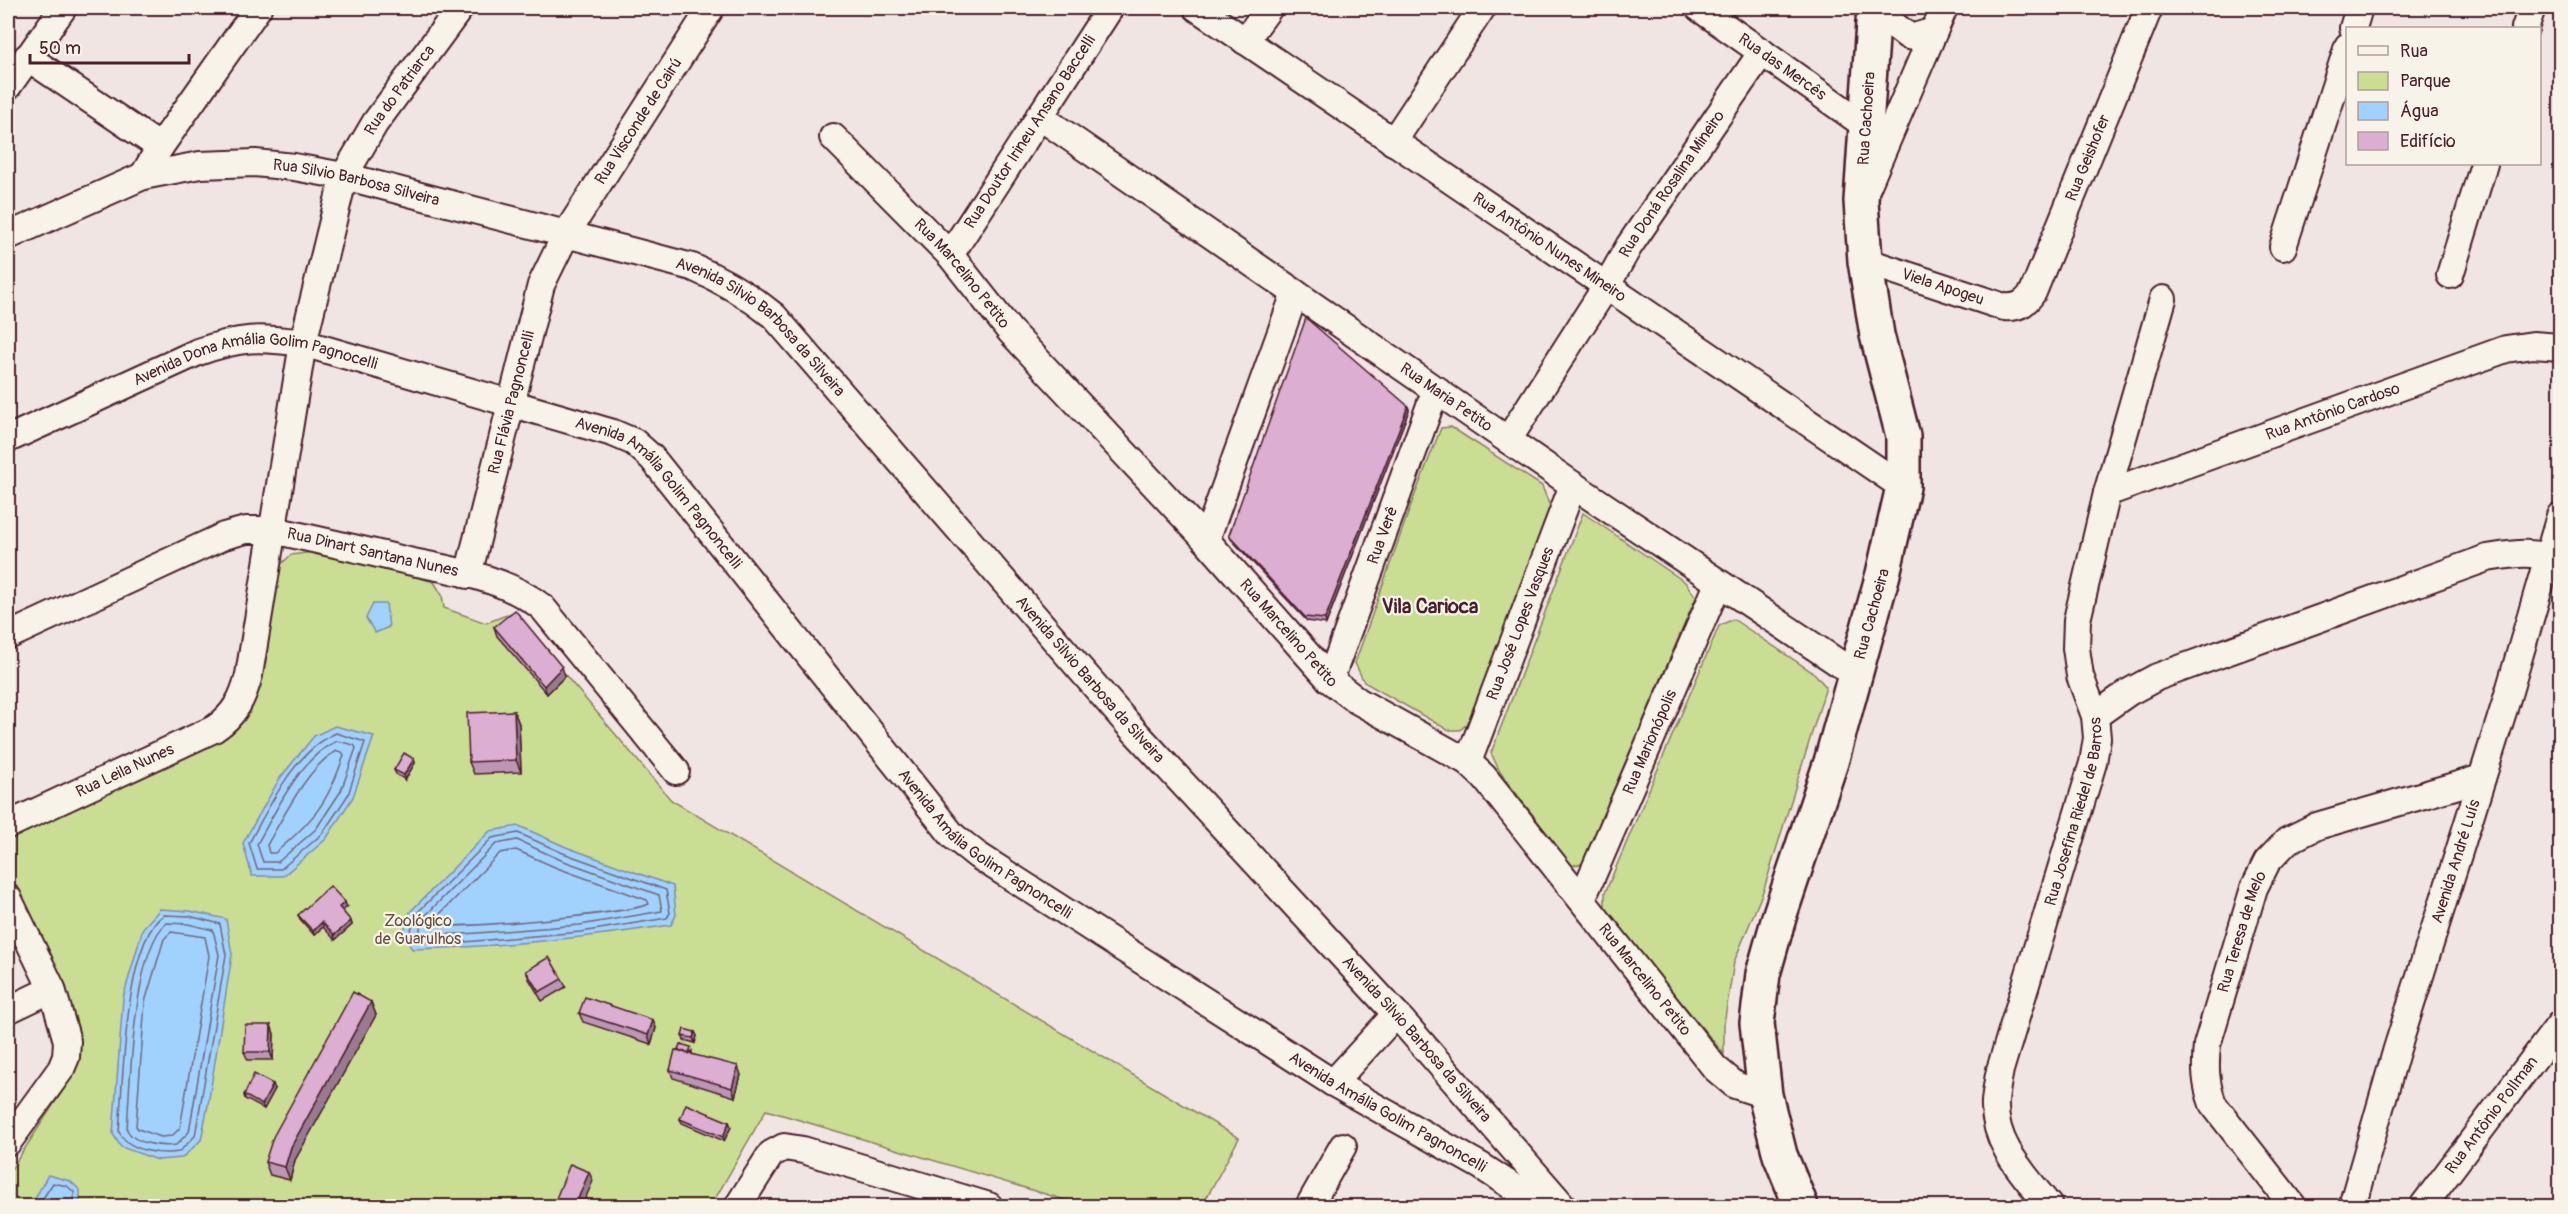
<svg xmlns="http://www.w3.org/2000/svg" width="2568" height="1214" viewBox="0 0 2568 1214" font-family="Pangolin,sans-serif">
<rect width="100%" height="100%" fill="#f1e5e4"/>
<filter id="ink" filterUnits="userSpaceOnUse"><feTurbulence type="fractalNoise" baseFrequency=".0167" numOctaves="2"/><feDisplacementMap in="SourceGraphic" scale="12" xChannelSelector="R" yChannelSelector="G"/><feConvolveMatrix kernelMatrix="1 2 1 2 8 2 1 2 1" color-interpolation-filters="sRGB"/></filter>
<g filter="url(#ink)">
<!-- green -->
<path fill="#c9de93" stroke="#8a7e5f" stroke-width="1.5" d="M1451,427L1542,486L1551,509L1470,721L1460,730H1448L1364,682L1355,663L1411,505L1441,428Z
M1583,513L1685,582L1696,597L1582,864L1571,865L1500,772L1491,753Z
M321,551L434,582L442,595L444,608L486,623L514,612L518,619L671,800L1239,1138L1202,1206H1085L766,1110L711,1206H8V1174L73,1075L74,1031L8,883V840L218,739L271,573L291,555Z
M1733,619L1815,674L1826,687L1764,889L1734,962L1724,1024V1054L1605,911V893L1719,626Z"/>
<!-- water -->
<path fill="#a1d2fe" stroke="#7e8aaa" stroke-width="1.5" d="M373,604H386L389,627L375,633L366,618Z
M335,726L374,736L353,797L326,839L283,876H252L243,843L280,778L314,736Z
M519,826L566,847L673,886L676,915L671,925C585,938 499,947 412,949L403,935L410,912L490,831Z
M160,909L190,911L226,919L232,955L208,1105L201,1140L182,1158L158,1160L121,1147L113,1134L123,998L143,928Z
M48,1175L70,1181L80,1190V1206H31Z"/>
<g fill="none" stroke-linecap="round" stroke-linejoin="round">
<!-- shore -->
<path stroke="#6d677f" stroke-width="1.5" d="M336,733L365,742L348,795L322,834L281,869H257L249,843C271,804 294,752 336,733Z
M337,741L354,745L356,748L341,791L316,829L278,862H263L257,844C276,811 301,756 337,741Z
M337,751L342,752L344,755C328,803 314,820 275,853H269L267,845C283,818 309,764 337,751Z
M518,833L563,853L666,890L670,913L667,918L581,932L464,942H415L410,934L415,915L492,838Z
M517,840L561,860L659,895L662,911L580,925L464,934H419L422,919L496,844Z
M516,850L557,868L647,900L649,904C632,913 454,930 433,925V921L500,853Z
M164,915L189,916L220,924L226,955L195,1136L179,1152C159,1155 129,1151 119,1132C123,1085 124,941 164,915Z
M167,923L188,924L213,930L219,955L189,1132L176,1145C162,1147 134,1144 127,1130C130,1086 133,948 167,923Z
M171,932L205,937L209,956L180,1128L172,1136L161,1137L138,1129L136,1126L145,1002L164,939Z
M38,1206L53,1183L67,1186L74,1192V1206"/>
<defs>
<g id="street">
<path id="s1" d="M1197,8L1903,487"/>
<path id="s2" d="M1699,8L1866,126"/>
<path d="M1874,10L1908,36L1914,37L1934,31"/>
<path d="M2353,28L2359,8"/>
<path d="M2525,28L2532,8"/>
<path d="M1245,41L1269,8"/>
<path d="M27,57L160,147"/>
<path d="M8,86L63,8"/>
<path id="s3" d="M1039,116L1573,485L1855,674"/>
<path id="s4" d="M833,137L950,255L1010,331L1206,540L1330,680L1358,701L1468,762L1484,777L1715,1068L1735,1085L1765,1095"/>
<path d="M1393,142L1482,8"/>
<path d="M143,176L160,147L258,8"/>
<path d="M1867,187L1944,8"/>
<path id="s5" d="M8,236L143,176L200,165L255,163L294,167L344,176L692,267C723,280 748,295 774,316L1127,723L1396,1014L1563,1206"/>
<path d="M2283,247L2348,46"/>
<path id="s6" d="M950,255L1110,8"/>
<path id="s7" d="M1865,261L2004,307C2018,308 2025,304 2033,292L2149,8"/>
<path d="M2450,275L2484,164"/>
<path id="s8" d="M8,439L198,352C241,337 258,337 303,343L613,433L634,442L652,458L953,836L977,855L1333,1083L1481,1166L1542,1206"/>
<path id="s9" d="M1508,440L1607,285L1629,246L1762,52"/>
<path id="s10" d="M2107,493L2506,349L2533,345L2560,347"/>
<path d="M1206,540L1295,293"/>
<path id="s11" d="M468,575L541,285L566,234L711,8"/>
<path id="s12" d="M8,636L224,536L246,530H273C318,540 363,550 408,561C455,571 503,577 542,607L676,771"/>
<path id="s13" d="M1330,680L1436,389"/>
<path d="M2095,716L2129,692L2157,677L2487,558C2512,554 2538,549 2560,563"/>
<path id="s14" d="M1468,762L1573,485"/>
<path id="s15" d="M8,825L214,729C235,715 243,698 249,675L303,343L344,176L375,123L460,8"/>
<path d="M8,898L52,989L67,1041L66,1057L61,1069L8,1142"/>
<path id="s16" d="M1582,899L1718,584"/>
<path d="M8,1010L52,989"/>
<path d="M1333,1083L1396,1014"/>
<path d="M738,1206L771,1154L784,1147L803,1150L989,1206"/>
<path d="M1309,1206L1343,1146"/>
<path id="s17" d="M2049,1206C2025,1175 1993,1145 1995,1102C1996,1091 1998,1080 2000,1070L2093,763L2097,738L2095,716L2080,676L2076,648L2077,620L2107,493L2163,299"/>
<path id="s18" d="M2293,1206L2213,1104C2205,1083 2205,1066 2207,1045L2254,888L2267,862L2287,841L2317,826L2482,778"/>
<path id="s19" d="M2352,1206L2396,1052L2505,705L2560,516"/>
<path id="s20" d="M2423,1206L2560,1024"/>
</g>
<g id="secondary">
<path id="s21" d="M1801,1206L1780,1155L1765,1095L1757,1023L1763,974L1780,914L1831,762L1883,574L1903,487V436L1877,335L1865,261L1861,201L1874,8"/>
</g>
</defs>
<!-- street casing -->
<use href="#street" stroke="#4a1f2b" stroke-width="30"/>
<!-- secondary casing -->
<use href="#secondary" stroke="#4a1f2b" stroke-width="38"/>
<!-- street -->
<use href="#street" stroke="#f7f3e8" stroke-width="26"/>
<!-- secondary -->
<use href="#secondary" stroke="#f7f3e8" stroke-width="33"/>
</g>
<!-- wall -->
<path fill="#bc96b5" stroke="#4a1f2b" stroke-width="1.5" d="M1408,406L1409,410L1326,624L1307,621L1231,539L1229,535Z
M494,627L565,676L547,694L497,636Z
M514,711L519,724L521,772L474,774L469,762Z
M414,759L415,763L405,780L396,774L394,770Z
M347,907L342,911L351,921L352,925L335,940L323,927L314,935L300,919L298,915Z
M526,971L562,979L566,987L542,1001L529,979Z
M371,1002L376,1015L295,1160L290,1180L270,1175L265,1162Z
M579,1013L653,1020L656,1028L651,1044L583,1022Z
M271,1025L274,1034L273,1060H248L244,1052Z
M695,1032L697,1036L695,1043L684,1040L682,1036Z
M692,1051V1054L741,1075L735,1097L673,1078L670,1070Z
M275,1089L264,1109L245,1099L244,1095Z
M680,1119L729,1122L731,1127L724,1141L682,1123Z"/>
<!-- shaded-wall -->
<path fill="#997a93" stroke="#4a1f2b" stroke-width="1.5" d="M1408,406L1409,410L1326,624L1325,619Z
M562,667L565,676L547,694L544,686Z
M514,711L519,724L521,772L516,760Z
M414,759L415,763L405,780L404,775Z
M345,902L347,907L341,912L339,907Z
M351,921L352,925L335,940L334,935Z
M322,922L323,927L314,935L313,931Z
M371,1002L376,1015L295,1160L290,1180L285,1167L291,1147Z
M653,1020L656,1028L651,1044L648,1035Z
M271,1025L274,1034L273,1060L270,1052Z
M695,1032L697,1036L695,1043L693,1038Z
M738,1066L741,1075L735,1097L732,1088Z
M273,1084L275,1089L264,1109L262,1105Z
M729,1122L731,1127L724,1141L723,1137Z
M589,1172L593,1181L582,1206H575Z"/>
<!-- building -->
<path fill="#dbaed2" stroke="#4a1f2b" stroke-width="1.5" d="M1306,318L1408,406L1325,619L1305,617L1229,535Z
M515,610L562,667L544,686L494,627Z
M514,711L516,760L469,762L467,713Z
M404,753L414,759L404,775L394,770Z
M330,886L345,902L339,907L351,921L334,935L322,922L313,931L298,915Z
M549,957L562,979L539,992L526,971Z
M353,992L371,1002L291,1147L285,1167L265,1162L273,1137Z
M585,997L653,1020L648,1035L579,1013Z
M245,1025H271L270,1052H244Z
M684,1029L695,1032L693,1038L682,1036Z
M680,1044L691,1047L689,1053L678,1050Z
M675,1050L738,1066L732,1088L670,1070Z
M254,1074L273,1084L262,1105L244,1095Z
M686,1104L729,1122L723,1137L680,1119Z
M570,1164L589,1172L575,1206H553Z"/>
</g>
<g text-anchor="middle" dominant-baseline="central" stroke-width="4.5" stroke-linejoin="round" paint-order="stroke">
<!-- street labels -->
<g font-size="16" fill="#4a1f2b" stroke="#f7f3e8">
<text stroke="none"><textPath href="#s2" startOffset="102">Rua das Mercês</textPath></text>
<text stroke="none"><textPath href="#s15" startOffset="904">Rua do Patriarca</textPath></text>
<text stroke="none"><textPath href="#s21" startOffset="1119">Rua Cachoeira</textPath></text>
<text stroke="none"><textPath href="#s11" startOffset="490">Rua Visconde de Cairú</textPath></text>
<text stroke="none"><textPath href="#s6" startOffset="147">Rua Doutor Irineu Ansano Baccelli</textPath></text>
<text stroke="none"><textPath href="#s7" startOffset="326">Rua Geishofer</textPath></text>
<text stroke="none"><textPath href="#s5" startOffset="364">Rua Silvio Barbosa Silveira</textPath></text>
<text stroke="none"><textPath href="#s9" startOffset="304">Rua Doná Rosalina Mineiro</textPath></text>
<text stroke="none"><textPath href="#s1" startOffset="426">Rua Antônio Nunes Mineiro</textPath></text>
<text stroke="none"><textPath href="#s4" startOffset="188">Rua Marcelino Petito</textPath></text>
<text stroke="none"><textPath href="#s7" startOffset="82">Viela Apogeu</textPath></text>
<text stroke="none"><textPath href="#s5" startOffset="802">Avenida Silvio Barbosa da Silveira</textPath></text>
<text stroke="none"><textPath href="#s8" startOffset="266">Avenida Dona Amália Golim Pagnocelli</textPath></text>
<text stroke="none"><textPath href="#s3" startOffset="495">Rua Maria Petito</textPath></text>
<text stroke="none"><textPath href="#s11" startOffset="178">Rua Flávia Pagnoncelli</textPath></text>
<text stroke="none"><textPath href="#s10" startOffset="240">Rua Antônio Cardoso</textPath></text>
<text stroke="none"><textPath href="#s8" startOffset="712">Avenida Amália Golim Pagnoncelli</textPath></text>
<text stroke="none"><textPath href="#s13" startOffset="154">Rua Verê</textPath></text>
<text stroke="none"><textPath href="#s12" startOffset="390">Rua Dinart Santana Nunes</textPath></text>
<text stroke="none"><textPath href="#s21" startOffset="615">Rua Cachoeira</textPath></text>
<text stroke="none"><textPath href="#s14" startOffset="148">Rua José Lopes Vasques</textPath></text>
<text stroke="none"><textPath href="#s4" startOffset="674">Rua Marcelino Petito</textPath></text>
<text stroke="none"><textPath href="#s5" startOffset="1288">Avenida Silvio Barbosa da Silveira</textPath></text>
<text stroke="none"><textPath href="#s16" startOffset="171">Rua Marionópolis</textPath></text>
<text stroke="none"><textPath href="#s15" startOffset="129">Rua Leila Nunes</textPath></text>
<text stroke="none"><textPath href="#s17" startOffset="422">Rua Josefina Riedel de Barros</textPath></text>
<text stroke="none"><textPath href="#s8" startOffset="1198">Avenida Amália Golim Pagnoncelli</textPath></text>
<text stroke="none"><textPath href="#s19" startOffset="360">Avenida André Luís</textPath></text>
<text stroke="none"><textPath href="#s18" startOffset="308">Rua Teresa de Melo</textPath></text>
<text stroke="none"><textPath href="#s4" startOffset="1178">Rua Marcelino Petito</textPath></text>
<text stroke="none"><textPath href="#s5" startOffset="1774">Avenida Silvio Barbosa da Silveira</textPath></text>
<text stroke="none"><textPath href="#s8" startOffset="1684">Avenida Amália Golim Pagnoncelli</textPath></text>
<text stroke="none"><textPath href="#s20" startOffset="114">Rua Antônio Pollman</textPath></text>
</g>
<!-- park labels -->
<g font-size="16" fill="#6a4f45" stroke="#f7f3e8">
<text x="418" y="921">Zoológico<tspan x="418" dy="18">de Guarulhos</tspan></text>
</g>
<!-- quarter labels -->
<g font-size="20" font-weight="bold" fill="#4a1f2b" stroke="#f7f3e8">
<text x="1430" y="606">Vila Carioca</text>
</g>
</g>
<!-- margin -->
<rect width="2568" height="1214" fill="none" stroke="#f7f3e8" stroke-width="30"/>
<rect x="15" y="15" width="2538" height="1184" fill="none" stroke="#4a1f2b" stroke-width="2" filter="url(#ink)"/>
<!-- legend -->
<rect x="2346" y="27" width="195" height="138" fill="#f7f3e8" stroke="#b29e9c" stroke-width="1.5"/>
<rect x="2358" y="46" width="30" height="9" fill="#f7f3e8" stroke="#b29e9c" stroke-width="1.5"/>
<text x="2400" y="57" font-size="18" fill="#4a1f2b">Rua</text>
<rect x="2358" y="72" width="30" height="18" fill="#c9de93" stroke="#b29e9c" stroke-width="1.5"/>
<text x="2400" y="87" font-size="18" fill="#4a1f2b">Parque</text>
<rect x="2358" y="102" width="30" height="18" fill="#a1d2fe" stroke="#b29e9c" stroke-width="1.5"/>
<text x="2400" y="117" font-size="18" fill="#4a1f2b">Água</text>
<rect x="2358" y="132" width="30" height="18" fill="#dbaed2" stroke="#b29e9c" stroke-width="1.5"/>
<text x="2400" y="147" font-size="18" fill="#4a1f2b">Edifício</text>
<!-- scale -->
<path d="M30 54v9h159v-9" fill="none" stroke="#4a1f2b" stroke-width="3"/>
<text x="39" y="54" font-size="18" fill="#4a1f2b" stroke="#f7f3e8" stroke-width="4.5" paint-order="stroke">50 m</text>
</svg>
